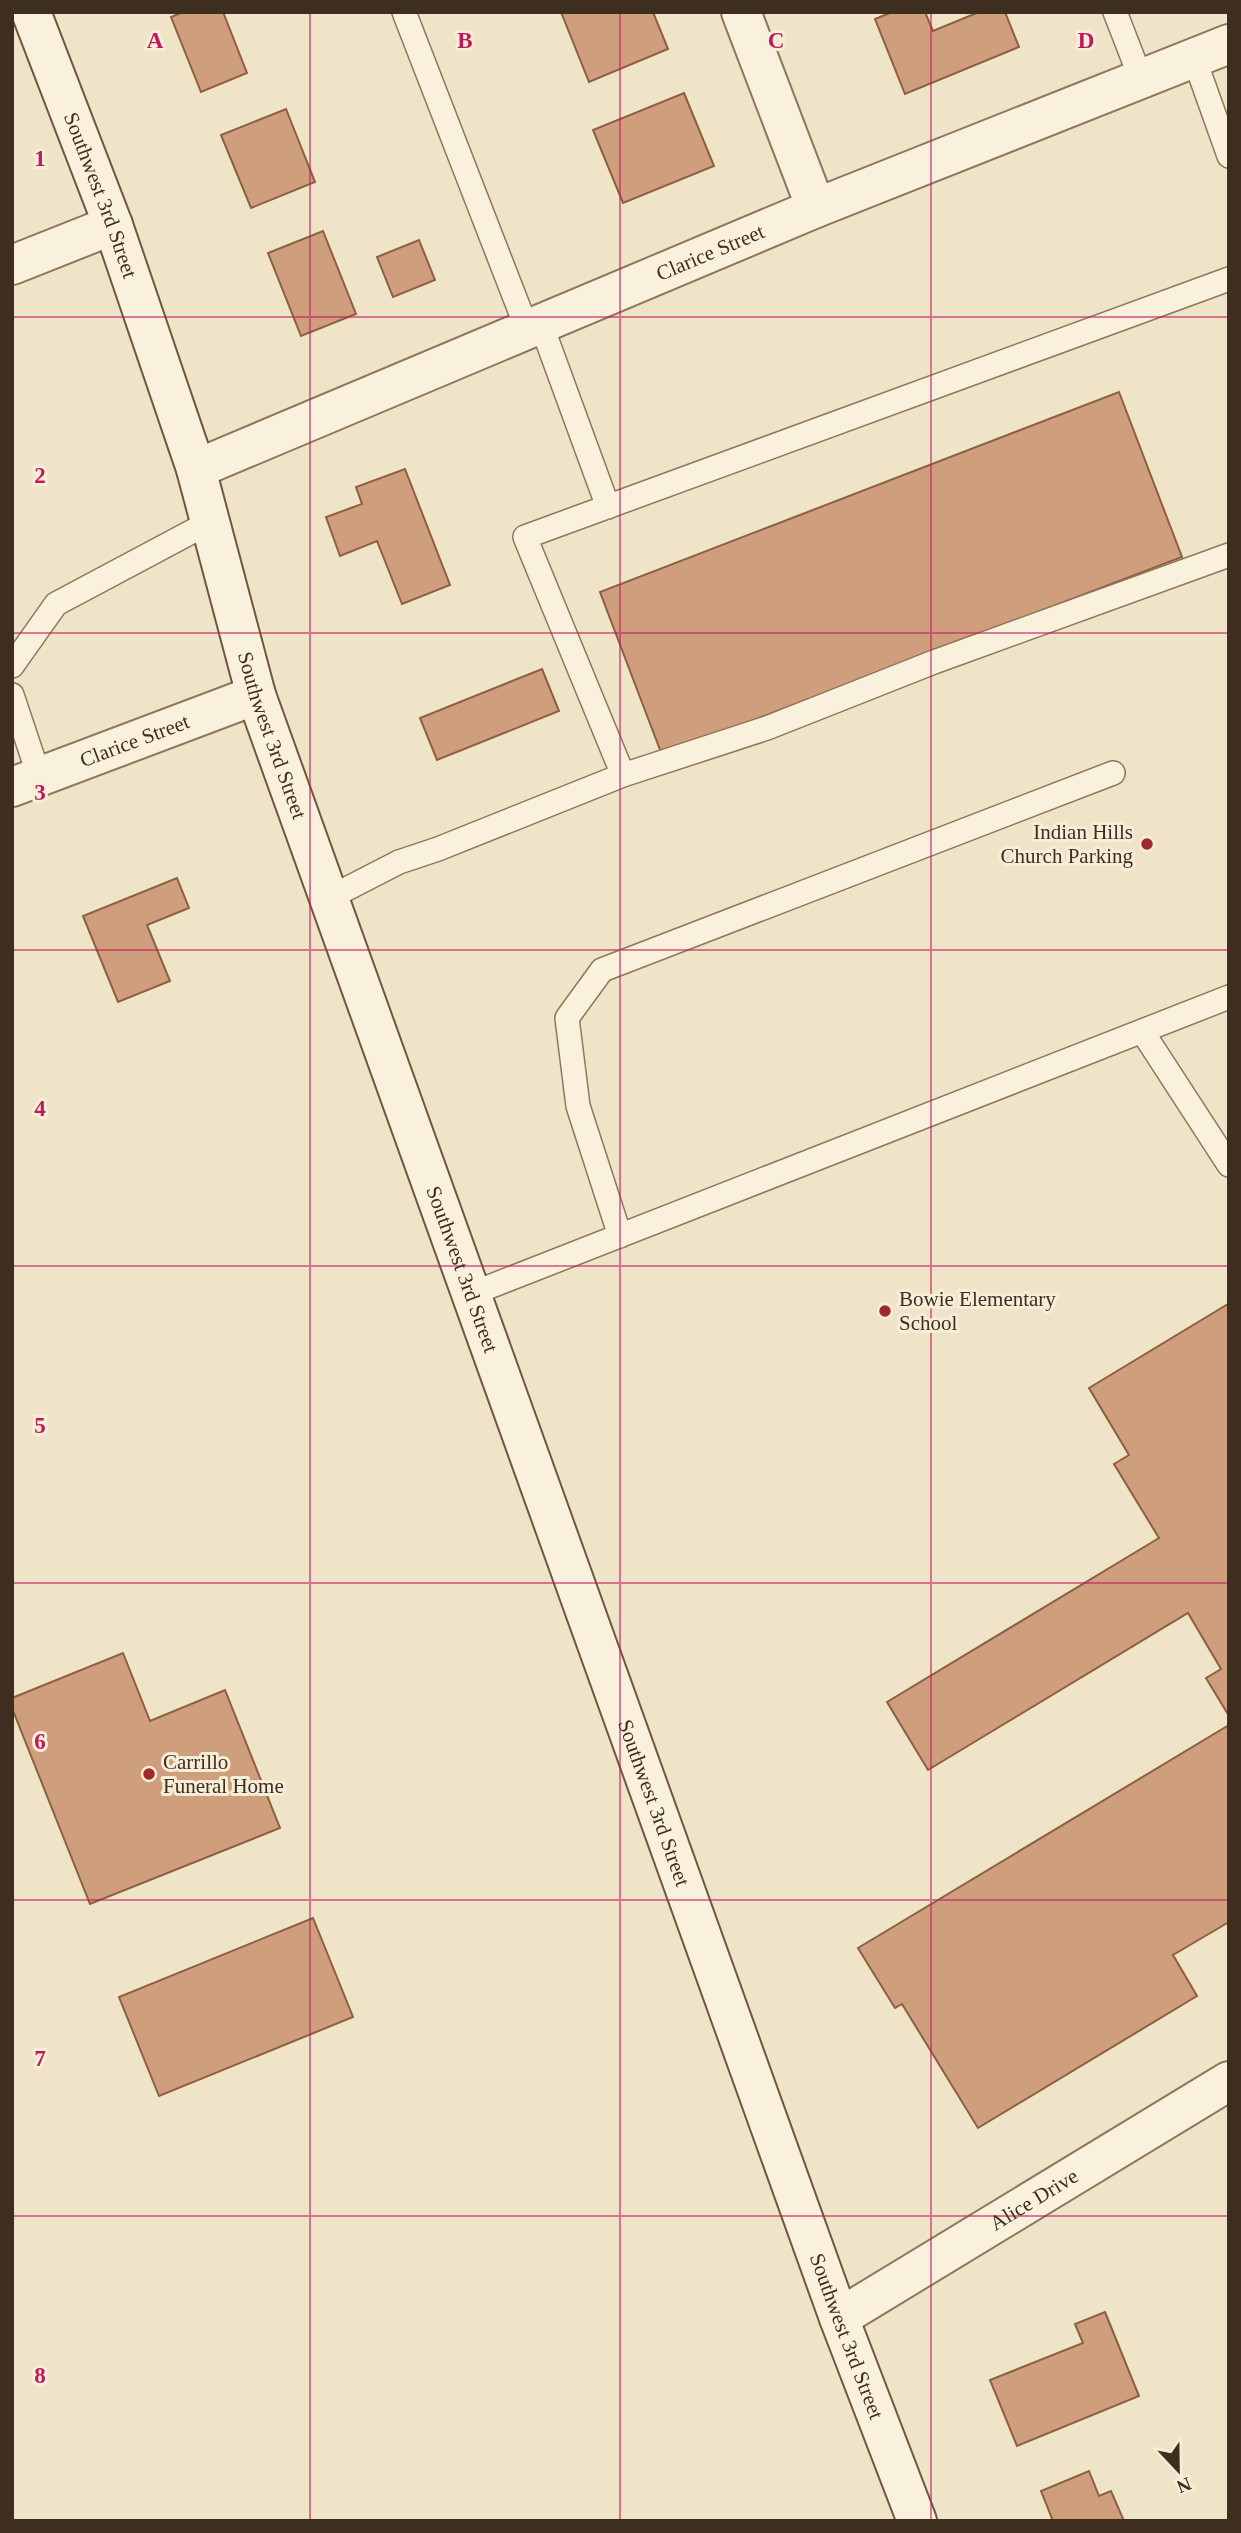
<svg xmlns="http://www.w3.org/2000/svg" width="1241" height="2533" viewBox="0 0 1241 2533" font-family="'Times New Roman',serif">
<rect width="100%" height="100%" fill="#f0e4c8"/>
<!-- building -->
<path fill="#cf9f7d" stroke="#8d5f41" stroke-width="2" d="M183,12H223L247,73L201,92L171,17Z
M561,12H653L668,49L589,82Z
M892,12H925L933,31L979,12H1005L1019,47L905,94L875,19Z
M684,93L714,166L623,203L593,130Z
M286,109L315,182L251,208L221,135Z
M323,231L356,314L301,336L268,253Z
M419,240L435,280L393,297L377,257Z
M1119,392L1182,557L662,755L600,592Z
M405,469L450,585L402,604L377,541L340,556L326,517L362,504L356,487Z
M542,669L559,711L437,760L420,718Z
M177,878L189,908L147,925L170,981L118,1002L83,916Z
M1228,1304L1229,1716L1206,1678L1221,1669L1188,1613L928,1770L887,1702L1159,1538L1114,1464L1129,1455L1089,1388Z
M123,1653L150,1721L225,1690L280,1828L90,1904L12,1708V1698Z
M1229,1725V1922L1173,1955L1197,1996L978,2128L902,2004L895,2008L858,1948Z
M313,1918L353,2017L159,2096L119,1997Z
M1105,2312L1139,2396L1017,2446L990,2380L1083,2343L1075,2324Z
M1089,2471L1099,2496L1111,2491L1124,2521H1053L1041,2491Z"/>
<g fill="none" stroke-linecap="round" stroke-linejoin="round">
<defs>
<path id="lane" d="M404,12L527,329
M1115,12L1141,79
M1194,58L1229,156
M541,324L608,507
M12,666L56,604L210,522
M12,695L39,776
M623,775L767,728L934,662L1229,555
M329,898L399,862L438,849L623,775L525,537L1229,279
M1142,1031L1229,1165
M620,1236L578,1106L567,1018L602,970L1113,773
M471,1294L1229,997"/>
<g id="street">
<path d="M741,12L816,208"/>
<path d="M12,265L113,225"/>
<path id="s1" d="M196,469L816,208L1229,44"/>
<path id="s2" d="M12,787L256,695"/>
<path id="s3" d="M839,2318L1229,2081"/>
</g>
<g id="secondary">
<path id="s4" d="M31,12L113,225L196,469L256,695L839,2318L917,2521"/>
</g>
</defs>
<!-- lane casing -->
<use href="#lane" stroke="#8d765c" stroke-width="26"/>
<!-- street casing -->
<use href="#street" stroke="#8d765c" stroke-width="42"/>
<!-- secondary casing -->
<use href="#secondary" stroke="#6f573f" stroke-width="42"/>
<!-- lane -->
<use href="#lane" stroke="#faf1dc" stroke-width="23"/>
<!-- street -->
<use href="#street" stroke="#faf1dc" stroke-width="38"/>
<!-- secondary -->
<use href="#secondary" stroke="#faf1dc" stroke-width="38"/>
</g>
<!-- grid -->
<path fill="none" stroke="#c2185b" stroke-width="2" stroke-opacity="0.55" d="M310,12V2521M620,12V2521M931,12V2521M12,317H1229M12,633H1229M12,950H1229M12,1266H1229M12,1583H1229M12,1900H1229M12,2216H1229"/>
<!-- markers -->
<g fill="#9e2a2b" stroke="#f7eed8" stroke-width="2.5">
<circle cx="1147" cy="844" r="7"/>
<circle cx="885" cy="1311" r="7"/>
<circle cx="149" cy="1774" r="7"/>
</g>
<g text-anchor="middle" dominant-baseline="central" stroke-width="6" stroke-linejoin="round" paint-order="stroke">
<!-- street labels -->
<g font-size="21" fill="#3d2e20" stroke="#f7eed8">
<text stroke="none"><textPath href="#s4" startOffset="196">Southwest 3rd Street</textPath></text>
<text stroke="none"><textPath href="#s1" startOffset="558">Clarice Street</textPath></text>
<text stroke="none"><textPath href="#s4" startOffset="763">Southwest 3rd Street</textPath></text>
<text stroke="none"><textPath href="#s2" startOffset="131">Clarice Street</textPath></text>
<text stroke="none"><textPath href="#s4" startOffset="1330">Southwest 3rd Street</textPath></text>
<text stroke="none"><textPath href="#s4" startOffset="1897">Southwest 3rd Street</textPath></text>
<text stroke="none"><textPath href="#s3" startOffset="228">Alice Drive</textPath></text>
<text stroke="none"><textPath href="#s4" startOffset="2464">Southwest 3rd Street</textPath></text>
</g>
<!-- poi labels -->
<g font-size="21" fill="#3d2e20" stroke="#f7eed8" text-anchor="start">
<text x="1133" y="832" text-anchor="end">Indian Hills<tspan x="1133" dy="24">Church Parking</tspan></text>
<text x="899" y="1299">Bowie Elementary<tspan x="899" dy="24">School</tspan></text>
<text x="163" y="1762">Carrillo<tspan x="163" dy="24">Funeral Home</tspan></text>
</g>
</g>
<g font-size="23" text-anchor="middle" font-weight="bold" fill="#c2185b" stroke="#f7eed8" stroke-width="6" stroke-linejoin="round" paint-order="stroke">
<text x="155" y="48">A</text>
<text x="465" y="48">B</text>
<text x="776" y="48">C</text>
<text x="1086" y="48">D</text>
<text x="40" y="166">1</text>
<text x="40" y="483">2</text>
<text x="40" y="800">3</text>
<text x="40" y="1116">4</text>
<text x="40" y="1433">5</text>
<text x="40" y="1749">6</text>
<text x="40" y="2066">7</text>
<text x="40" y="2383">8</text>
</g>
<!-- border -->
<rect width="1241" height="2533" fill="none" stroke="#3d2e20" stroke-width="28"/>
<!-- north arrow -->
<g transform="translate(1178 2470) rotate(158)" stroke="#f7eed8" stroke-width="5" paint-order="stroke">
<path d="M0-5L12 26L0 18L-12 26Z" fill="#3d2e20"/>
<text y="-10" font-size="19" font-weight="bold" text-anchor="middle" fill="#3d2e20">N</text>
</g>
</svg>
